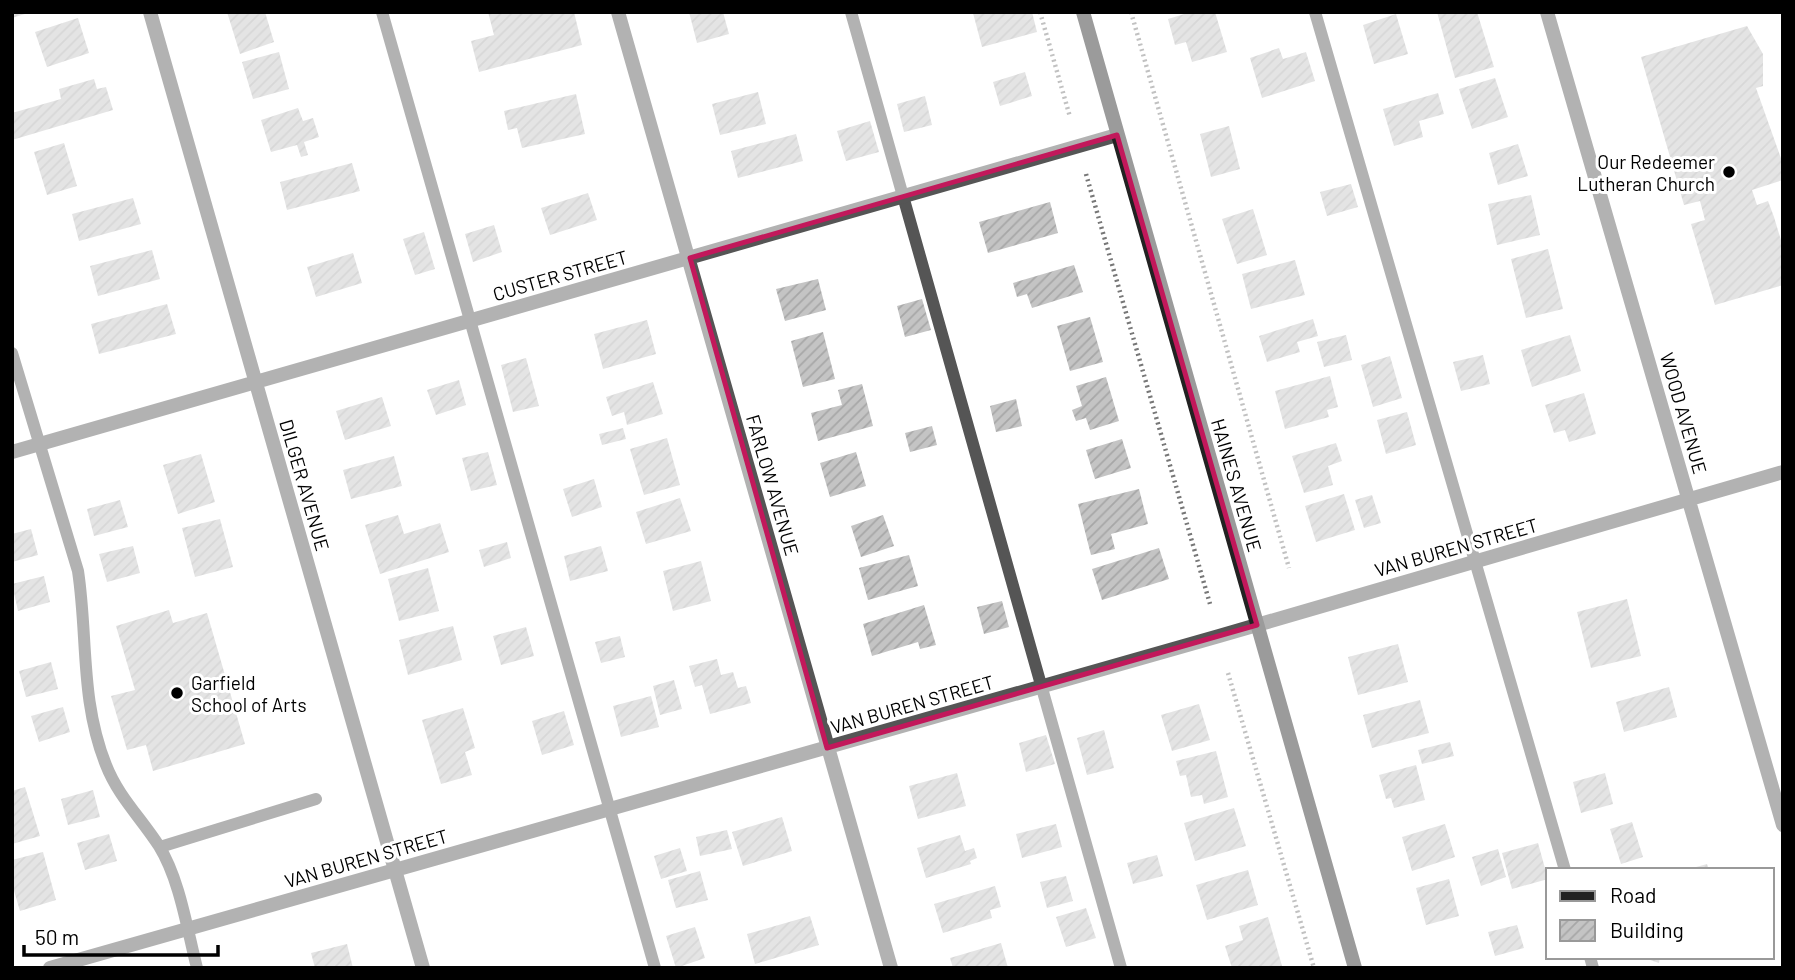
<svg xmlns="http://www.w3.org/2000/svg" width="1795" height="980" viewBox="0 0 1795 980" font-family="Barlow,sans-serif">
<defs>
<pattern id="building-hatch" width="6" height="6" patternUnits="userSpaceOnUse" patternTransform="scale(1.75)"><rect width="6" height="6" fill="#c4c4c4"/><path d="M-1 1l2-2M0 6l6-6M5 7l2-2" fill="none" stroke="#a7a7a7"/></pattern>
</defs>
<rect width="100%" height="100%" fill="#fff"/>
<!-- building -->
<path fill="url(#building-hatch)" d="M12,12H28V13L12,18Z
M227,12H265L274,42L240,54Z
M488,12H574L582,45L479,72L471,41L494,35Z
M689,12H723L729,34L697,43Z
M1032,12L1037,32L982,47L973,13Z
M1191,12H1215L1227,52L1192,62L1186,42L1175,45L1168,19Z
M1437,12H1477L1494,67L1455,78Z
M1396,14L1408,54L1374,64L1363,25Z
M78,18L89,53L47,67L35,32Z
M1747,26L1763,54V86L1756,88L1783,164V180L1752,190L1757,205L1768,201L1774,217L1783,247V285L1715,305L1691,224L1705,220L1700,201L1684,205L1641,57Z
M1279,48L1283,59L1306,52L1315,81L1262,98L1250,58Z
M279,52L289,89L253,99L242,62Z
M1025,72L1032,96L1000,106L993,82Z
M1495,78L1508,117L1472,129L1459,89Z
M94,79L97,89L106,87L113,110L12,140V113L61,99L59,89Z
M758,92L766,124L720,135L712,104Z
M1438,93L1444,114L1419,121L1423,137L1394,146L1383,109Z
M576,94L585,134L522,148L517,128L508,130L504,111Z
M925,96L932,125L904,132L897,104Z
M298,108L303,121L313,118L319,137L304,142L308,155L301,157L297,145L271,152L261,120Z
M870,121L879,152L846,161L837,131Z
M1229,126L1240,169L1211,177L1200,134Z
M796,134L803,161L738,178L731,151Z
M64,143L77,186L47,195L34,152Z
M1518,144L1528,176L1498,185L1489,153Z
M352,163L360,191L287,210L280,182Z
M1351,184L1358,207L1327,216L1320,192Z
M588,193L597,220L550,235L541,208Z
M1531,195L1540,235L1497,245L1488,204Z
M133,198L141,224L79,241L72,214Z
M1050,202L1058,233L988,253L979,222Z
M1253,209L1267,255L1237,264L1222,219Z
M494,225L502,252L473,262L465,234Z
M424,232L435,269L415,275L403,239Z
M1548,249L1563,309L1526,318L1511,259Z
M152,250L160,279L98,296L90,266Z
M353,253L362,283L316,297L307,267Z
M1295,260L1305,295L1251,309L1242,274Z
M1074,265L1083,292L1032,308L1027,294L1017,297L1013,283Z
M818,279L826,310L785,321L776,289Z
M922,299L931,330L905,337L897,306Z
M167,304L176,334L99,354L91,324Z
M1090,317L1103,362L1070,371L1057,326Z
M1313,319L1318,336L1297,342L1300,352L1267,362L1259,336Z
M647,320L656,354L603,369L594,334Z
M823,332L835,379L803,387L791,341Z
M1346,335L1352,360L1324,367L1317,342Z
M1570,335L1581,371L1532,387L1521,350Z
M1483,355L1490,384L1461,391L1453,362Z
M1390,356L1402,398L1373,407L1361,365Z
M526,358L539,406L513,412L501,365Z
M1330,376L1338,407L1327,410L1329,417L1285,429L1275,391Z
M1106,377L1119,421L1090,430L1086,418L1076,421L1072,410L1082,406L1076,386Z
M459,380L466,405L436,415L427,390Z
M653,382L663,414L627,425L624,412L612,416L606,397Z
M862,384L873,426L818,441L811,413L842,405L838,390Z
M1584,393L1596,434L1569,442L1565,430L1554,433L1545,405Z
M382,397L391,426L345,440L336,411Z
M1016,399L1022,426L996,432L990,406Z
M1407,412L1416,445L1386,454L1377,420Z
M932,426L937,445L910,452L905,433Z
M623,428L626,439L602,445L599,434Z
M667,438L680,485L644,495L630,449Z
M1122,439L1131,468L1095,479L1086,450Z
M1336,443L1342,461L1328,466L1333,485L1304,493L1292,456Z
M488,452L497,485L471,491L462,458Z
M856,452L866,486L830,497L820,463Z
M201,454L215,502L178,514L163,465Z
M394,456L402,486L351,499L343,470Z
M594,479L602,507L572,517L563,489Z
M1139,489L1148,524L1111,534L1115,549L1091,555L1078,504Z
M1344,494L1355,530L1316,542L1305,506Z
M1372,495L1381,523L1364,528L1355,500Z
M680,498L691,531L646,544L636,512Z
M120,500L128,527L94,536L87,509Z
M398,515L404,534L440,523L449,552L380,574L365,525Z
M883,515L894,546L861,557L851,526Z
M220,519L233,567L195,577L182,528Z
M31,529L38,555L12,562V534Z
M507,542L511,558L484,567L479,550Z
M133,546L140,573L107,582L99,554Z
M601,546L608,571L570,581L564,556Z
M1159,548L1169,579L1102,600L1092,569Z
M909,555L918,586L868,600L859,568Z
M701,561L711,601L673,611L663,571Z
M428,568L439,611L399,621L388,579Z
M44,576L50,602L18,611L12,584Z
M1627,599L1641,656L1591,668L1577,612Z
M1002,601L1009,627L984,634L977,607Z
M924,605L936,645L920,649L918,642L872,656L863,624Z
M169,610L173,623L207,613L245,744L153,771L146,745L127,750L111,696L135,690L116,626Z
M453,626L462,660L408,675L399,640Z
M526,627L534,656L501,665L493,636Z
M620,636L625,657L601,663L595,642Z
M1398,644L1408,682L1358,695L1348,657Z
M717,659L721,675L733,672L738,688L746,686L751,703L710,714L702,685L695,687L689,666Z
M51,662L58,689L26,697L19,671Z
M674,680L682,709L660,715L653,686Z
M1669,687L1677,717L1624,732L1616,702Z
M651,696L659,727L621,737L613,706Z
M1420,700L1429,733L1372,748L1363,715Z
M1199,704L1210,740L1172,751L1161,715Z
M63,707L70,732L39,742L31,716Z
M463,708L475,748L465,752L472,775L441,784L422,720Z
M564,711L574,745L542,755L532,721Z
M1104,730L1114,768L1087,775L1077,738Z
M1046,735L1055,764L1026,772L1019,743Z
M1450,742L1454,756L1422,764L1418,750Z
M1216,751L1228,797L1204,804L1202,795L1191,797L1186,775L1180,776L1176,761Z
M1416,765L1425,800L1394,808L1391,798L1386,799L1379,775Z
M957,773L966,806L918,819L909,786Z
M1605,773L1613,804L1581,813L1573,782Z
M25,787L40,836L12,844V791Z
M93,790L100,817L68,825L61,799Z
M1234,808L1246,846L1195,861L1184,823Z
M782,817L792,851L743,866L732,832Z
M1632,822L1643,857L1621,864L1610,829Z
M1056,824L1062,847L1022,858L1016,834Z
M1445,824L1455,857L1412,871L1402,837Z
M727,830L732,849L700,856L696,837Z
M109,834L117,861L85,870L77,843Z
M960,835L965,851L974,848L977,858L970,861L971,864L926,878L917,848Z
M1538,843L1548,879L1512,889L1502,853Z
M680,848L687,871L661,879L654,856Z
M1498,849L1506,877L1481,886L1472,857Z
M43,852L56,900L20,911L12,884V860Z
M1157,855L1163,876L1133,884L1127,863Z
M1707,864L1709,870H1690L1689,869Z
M1248,870L1258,905L1207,920L1196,885Z
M700,871L708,900L676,908L668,880Z
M1066,876L1073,901L1047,908L1040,882Z
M1449,879L1459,916L1426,925L1416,888Z
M995,886L1001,907L990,910L992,918L943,933L934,904Z
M1086,908L1096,938L1066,947L1056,917Z
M810,916L819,945L755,964L747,934Z
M1268,917L1282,966L1232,968L1225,946L1243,940L1239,926Z
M1517,925L1524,948L1495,956L1488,932Z
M695,927L705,958L676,968L666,936Z
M1001,943L1008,968H953L950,958Z
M347,944L353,968H315L311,953Z
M1641,957H1660L1659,963Z"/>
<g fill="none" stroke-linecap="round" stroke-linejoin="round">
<!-- path -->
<path stroke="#777" stroke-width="4.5" stroke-dasharray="2 3.5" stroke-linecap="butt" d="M1040,12L1070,117
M1131,12L1289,568
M1086,174L1210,604
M1228,673L1314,968"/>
<!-- service -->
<path stroke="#555" stroke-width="12" d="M382,12L655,968
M851,12L1121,968
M1315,12L1565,870
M12,353L78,571C88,637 80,700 106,765C118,796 141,818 159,846C180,880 187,929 197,968
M160,847L316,799
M1590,957L1593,968"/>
<!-- minor -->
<path stroke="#555" stroke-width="14" d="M150,12L423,968
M618,12L891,968
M1547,12L1783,825
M12,452L1117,135
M50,968L1219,636L1783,472"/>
<!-- secondary -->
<path stroke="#222" stroke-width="14" d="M1083,12L1355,968"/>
</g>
<!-- marked area -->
<path d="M0 0H1795V980H0ZM1117,135L1257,625L827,748L690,258Z" fill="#fff" fill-opacity=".55" fill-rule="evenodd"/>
<path fill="none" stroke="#c2185b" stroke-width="5" stroke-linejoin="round" d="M1117,135L1257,625L827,748L690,258Z"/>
<!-- markers -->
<g fill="#000" stroke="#fff" stroke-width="2.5">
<circle cx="1729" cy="172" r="7"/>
<circle cx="177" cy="693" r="7"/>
</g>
<g text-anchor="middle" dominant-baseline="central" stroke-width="6" stroke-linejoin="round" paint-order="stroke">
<!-- poi labels -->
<g font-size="19" fill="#000" stroke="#fff" text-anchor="end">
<text x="1715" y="161">Our Redeemer<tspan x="1715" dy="22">Lutheran Church</tspan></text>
<text x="191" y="682" text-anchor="start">Garfield<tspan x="191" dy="22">School of Arts</tspan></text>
</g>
<!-- street labels -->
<g font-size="19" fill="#000" stroke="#fff">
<text transform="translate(560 275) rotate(-16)">CUSTER STREET</text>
<text transform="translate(1684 413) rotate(74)">WOOD AVENUE</text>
<text transform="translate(305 485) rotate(74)">DILGER AVENUE</text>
<text transform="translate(773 485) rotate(74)">FARLOW AVENUE</text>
<text transform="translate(1237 485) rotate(74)">HAINES AVENUE</text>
<text transform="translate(1456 547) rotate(-16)">VAN BUREN STREET</text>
<text transform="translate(912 704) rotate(-16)">VAN BUREN STREET</text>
<text transform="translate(366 858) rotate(-16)">VAN BUREN STREET</text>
</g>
</g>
<!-- border -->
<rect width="1795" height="980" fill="none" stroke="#000000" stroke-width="28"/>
<!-- legend -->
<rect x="1546" y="868" width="228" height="91" fill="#ffffff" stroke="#999999" stroke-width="2"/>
<rect x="1560" y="891" width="35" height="10" fill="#222222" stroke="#999999" stroke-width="2"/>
<text x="1610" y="903" font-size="21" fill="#000000">Road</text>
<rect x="1560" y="920" width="35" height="21" fill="url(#building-hatch)" stroke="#999999" stroke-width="2"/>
<text x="1610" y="938" font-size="21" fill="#000000">Building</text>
<!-- scale -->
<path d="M24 945v10h194v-10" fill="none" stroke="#000000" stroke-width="3.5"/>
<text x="35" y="945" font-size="21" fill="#000000" stroke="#ffffff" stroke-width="5" paint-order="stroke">50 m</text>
</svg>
